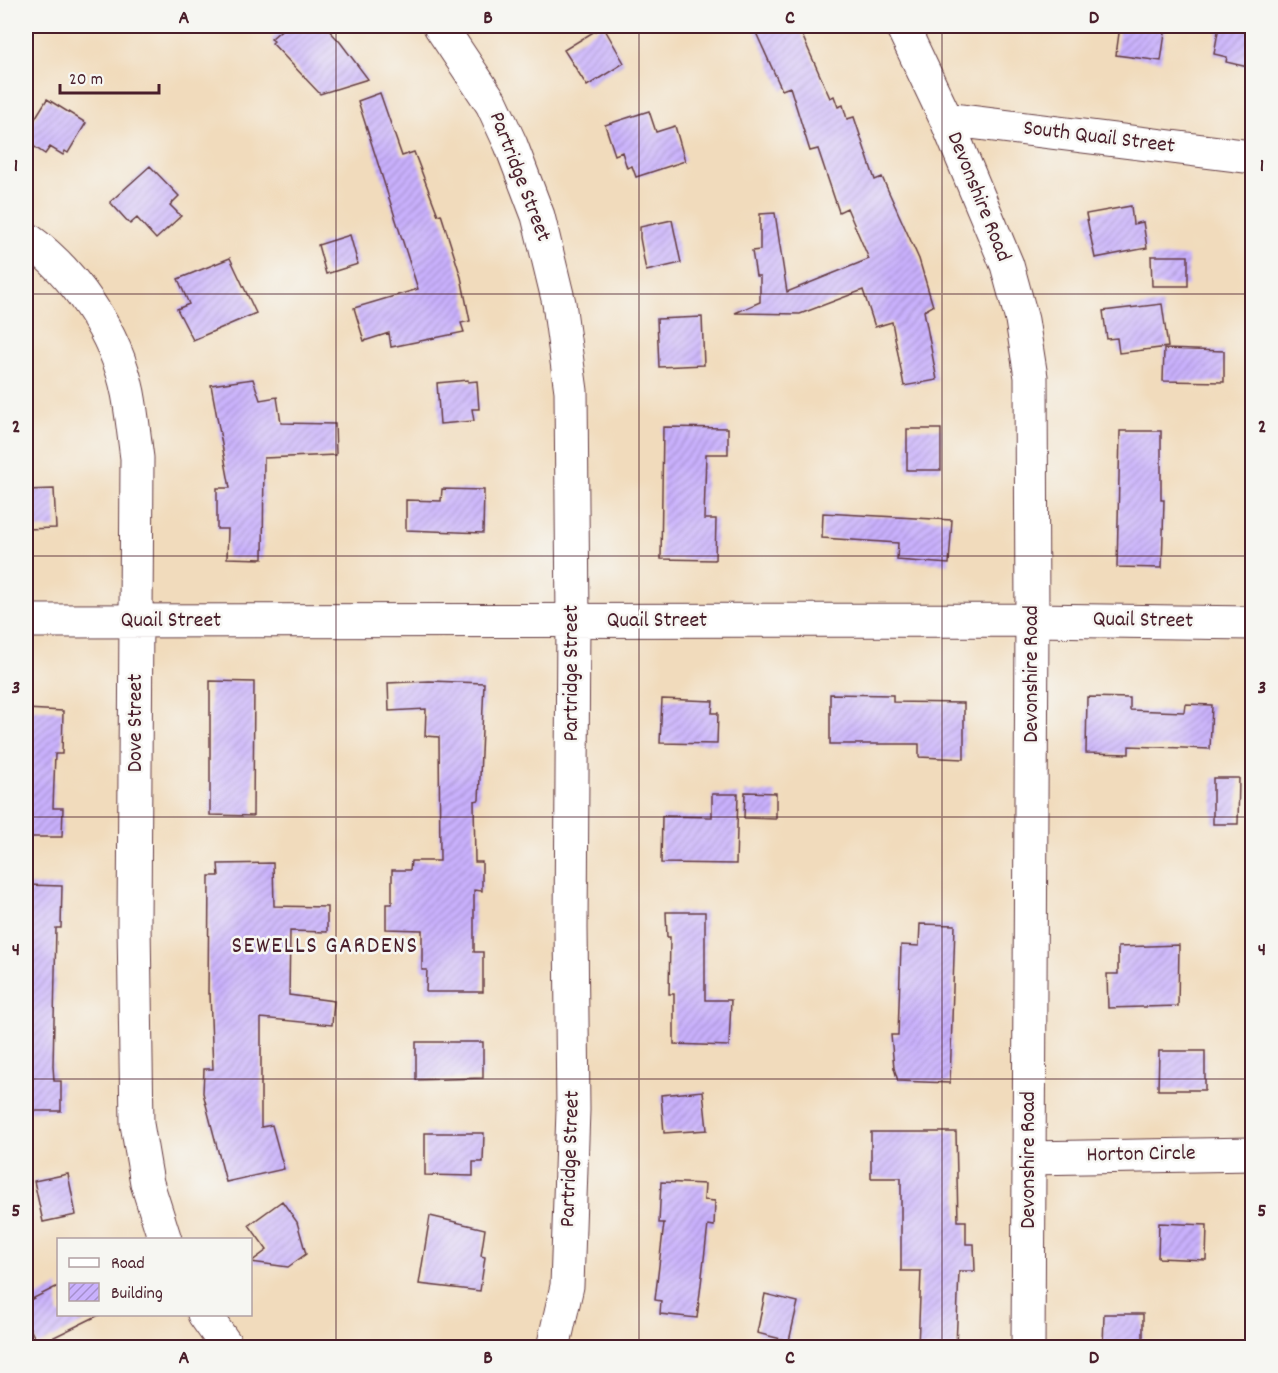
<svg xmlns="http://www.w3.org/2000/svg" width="1278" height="1373" viewBox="0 0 1278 1373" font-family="Dekko,sans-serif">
<defs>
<pattern id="building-hatch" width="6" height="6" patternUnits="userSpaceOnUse" patternTransform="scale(1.5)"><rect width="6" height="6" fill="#c9b1fd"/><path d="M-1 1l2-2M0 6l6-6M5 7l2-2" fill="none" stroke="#a58fcd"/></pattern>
</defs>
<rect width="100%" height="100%" fill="#f6f6f2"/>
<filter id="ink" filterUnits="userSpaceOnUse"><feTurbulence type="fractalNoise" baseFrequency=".0167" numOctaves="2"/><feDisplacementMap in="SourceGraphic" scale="12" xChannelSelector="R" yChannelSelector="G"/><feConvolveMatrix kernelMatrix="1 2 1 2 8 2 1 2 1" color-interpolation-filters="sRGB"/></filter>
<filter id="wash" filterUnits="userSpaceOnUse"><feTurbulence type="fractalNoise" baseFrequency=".008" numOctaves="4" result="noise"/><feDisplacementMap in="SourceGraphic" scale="24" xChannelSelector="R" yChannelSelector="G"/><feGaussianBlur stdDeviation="1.35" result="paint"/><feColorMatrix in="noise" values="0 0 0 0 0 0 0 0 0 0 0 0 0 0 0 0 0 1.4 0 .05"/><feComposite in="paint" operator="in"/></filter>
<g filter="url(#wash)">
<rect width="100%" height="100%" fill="#f1dbbc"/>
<g id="blocks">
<!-- building -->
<path fill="url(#building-hatch)" d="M286,26H325L340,42L368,79L320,94L272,43L274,41L271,39Z
M603,26L624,63L587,86L564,50Z
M753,26H798L830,98L834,96L838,107L843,105L847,119L854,117L875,180L882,177L919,259L933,306L924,311L937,380L904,386L892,322L875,327L863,290L800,314L735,313L760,302V276H756L752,251L760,250V214L775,213L787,292L869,259L847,208L839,212L818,149L810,151L790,87L782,90Z
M1120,26H1166L1161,61L1116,55Z
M1219,26H1252V68L1226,62L1227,57L1214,54Z
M380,93L402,156L414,152L438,215L441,214L461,277L470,321L461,323L464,332L391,347L389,333L364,341L354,308L418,289L358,101Z
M47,99L86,123L68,153L65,151L63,155L50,147L45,154L26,141V133Z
M649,111L656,132L675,126L685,161L636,177L632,166L627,168L622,152L615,155L605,125Z
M150,166L179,196L170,205L181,216L156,239L137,218L130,224L110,202Z
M1131,206L1133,224L1143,222L1147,248L1095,258L1086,214Z
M672,220L681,263L646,271L640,238V227Z
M350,235L358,264L326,274L318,245Z
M1151,256H1188V286H1152Z
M230,258L256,313L193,340L177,309L189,304L178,279Z
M1162,304L1168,347L1119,353L1117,338L1107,339L1103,311Z
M702,317L704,365L659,367L657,319Z
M1164,349L1224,351V382L1163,381Z
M253,379L260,400L277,397L281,423L335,424L336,455L264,458L263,559L227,558L228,529H217V488H230L211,385Z
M468,380V382L477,381L479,409H472L474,421L440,424L437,383Z
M663,427L728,428V454H706L704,519H716L715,560L661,559Z
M907,429H941V470H907Z
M1120,431H1161V500H1164L1162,568L1117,567Z
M54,489L56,528L26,529V490Z
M442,489L484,490L483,533L406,530V500L441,501Z
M823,513L952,520L949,564L897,560L898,543L822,538Z
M210,681L254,682L253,816L210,815Z
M430,681L484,683L479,800L474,801L475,862H482V891L474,890V952H483V992H426L427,970H422V930L386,929V904H392V870H410L411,861H440L439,737L425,736L426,709L389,711L388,683Z
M830,694L893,695V702L964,703V759L919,757V744H830Z
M1087,697L1130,698V710L1184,712L1185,704L1212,705L1210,749L1129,746V754L1086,753Z
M662,699L713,701L712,713H718L717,744L660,743Z
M26,709L63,711L62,754H55L53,808H63L62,837H26Z
M1213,778H1239L1238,824H1213Z
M745,792L776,793V819L744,818Z
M712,794H738L736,864L661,863L662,816L712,817Z
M273,863L274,906L327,907V932L290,931L289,995L334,1001L332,1025L261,1018V1127L272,1125L284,1169L226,1182L203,1093L204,1069H213L210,994H208L209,876H219L218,864Z
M26,885L62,886L61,928H56L53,1066L54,1081H61V1111H26Z
M666,912H705V1000H731L729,1046L674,1044V994H669L670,937H667Z
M920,924L955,925L950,1083L898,1081L894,1068L891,1035H898L901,945L919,946Z
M1179,945L1178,1006L1108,1008L1107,974H1118V947Z
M416,1042H483V1078L416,1080Z
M1159,1051H1205V1090H1158Z
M703,1091L707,1130L664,1133L661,1095Z
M871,1132H956L958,1221H966V1244H974L975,1271H959L956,1347H918L921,1271H901V1178H871Z
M425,1133H484L483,1162H473V1176L425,1175Z
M68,1174L76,1215L43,1222L34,1181Z
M661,1182L705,1184L704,1200L715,1201L714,1226L708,1225L697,1318L660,1314L661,1301L655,1300L664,1223H659Z
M282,1201L297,1222L306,1254L288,1267L251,1262L267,1250L249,1225Z
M430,1216L485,1229L481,1256L485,1257L480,1291L419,1284Z
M1159,1223L1207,1225L1206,1260L1158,1258Z
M58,1286V1314H101L38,1345L26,1320V1302Z
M765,1294L798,1302L789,1341L757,1333Z
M1104,1314H1143V1347H1103Z"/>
</g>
</g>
<g filter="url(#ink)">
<use href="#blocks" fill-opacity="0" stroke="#633b41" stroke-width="1.5"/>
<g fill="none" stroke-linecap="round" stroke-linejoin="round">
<defs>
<path id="minor" d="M440,26L492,104L511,145L538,216L559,303L571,391L573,620L571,928L573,1110L567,1286L553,1348
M902,26L946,119L1007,265L1022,320L1031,377L1032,620L1028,1348
M946,119L1252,157
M26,238C75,273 116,333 128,393C132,414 134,436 137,458L134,926L137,1124L147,1183L165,1240
M26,621L1032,620L1252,623
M1029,1158L1252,1154
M204,1314L228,1348"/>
</defs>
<!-- minor casing -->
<use href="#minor" stroke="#633b41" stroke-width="35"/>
<!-- minor -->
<use href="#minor" stroke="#fff" stroke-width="33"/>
</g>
</g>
<!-- grid -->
<path fill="none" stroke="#4a1f2b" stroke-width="1.5" stroke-opacity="0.55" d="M336,26V1348M639,26V1348M942,26V1348M26,294H1252M26,556H1252M26,817H1252M26,1079H1252"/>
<g text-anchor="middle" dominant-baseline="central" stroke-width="5" stroke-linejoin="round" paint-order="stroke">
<!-- street labels -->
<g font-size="22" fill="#4a1f2b" stroke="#f6f6f2">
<text transform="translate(1099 138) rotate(7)">South Quail Street</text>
<text transform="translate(519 177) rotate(69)">Partridge Street</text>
<text transform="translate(978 197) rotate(68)">Devonshire Road</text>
<text x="171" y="621">Quail Street</text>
<text x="657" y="621">Quail Street</text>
<text transform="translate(1143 621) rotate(1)">Quail Street</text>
<text transform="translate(572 673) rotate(-90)">Partridge Street</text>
<text transform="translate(1032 674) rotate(-90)">Devonshire Road</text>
<text transform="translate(136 723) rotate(-90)">Dove Street</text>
<text transform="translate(1141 1155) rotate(-1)">Horton Circle</text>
<text transform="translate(571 1159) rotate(-88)">Partridge Street</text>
<text transform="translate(1029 1160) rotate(-90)">Devonshire Road</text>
</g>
<!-- neighbourhood labels -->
<g font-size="24" letter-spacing="1.5" fill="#4a1f2b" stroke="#f6f6f2">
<text x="325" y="947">SEWELLS GARDENS</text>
</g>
</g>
<!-- margin -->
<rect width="1278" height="1373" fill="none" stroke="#f6f6f2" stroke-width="66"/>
<!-- legend -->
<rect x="57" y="1238" width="195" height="78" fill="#f6f6f2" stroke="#b1a0a2" stroke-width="1.5"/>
<rect x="69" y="1258" width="30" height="9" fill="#ffffff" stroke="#b1a0a2" stroke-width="1.5"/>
<text x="111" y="1268" font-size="18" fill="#4a1f2b">Road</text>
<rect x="69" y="1283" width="30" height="18" fill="url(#building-hatch)" stroke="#b1a0a2" stroke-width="1.5"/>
<text x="111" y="1298" font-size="18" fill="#4a1f2b">Building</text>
<!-- scale -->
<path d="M60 84v9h99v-9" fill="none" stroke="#4a1f2b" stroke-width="3"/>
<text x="69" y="84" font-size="18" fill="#4a1f2b" stroke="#f6f6f2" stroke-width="4.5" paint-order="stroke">20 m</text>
<rect x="33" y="33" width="1212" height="1307" fill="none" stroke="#4a1f2b" stroke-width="2"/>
<g font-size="20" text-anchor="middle" font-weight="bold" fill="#4a1f2b">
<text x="184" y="23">A</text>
<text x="488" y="23">B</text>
<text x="790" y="23">C</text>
<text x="1094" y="23">D</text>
<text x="16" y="171">1</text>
<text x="1262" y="171">1</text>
<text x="16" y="432">2</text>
<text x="1262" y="432">2</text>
<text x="16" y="693">3</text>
<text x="1262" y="693">3</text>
<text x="16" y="955">4</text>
<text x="1262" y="955">4</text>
<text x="16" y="1216">5</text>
<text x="1262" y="1216">5</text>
<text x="184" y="1363">A</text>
<text x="488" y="1363">B</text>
<text x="790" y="1363">C</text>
<text x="1094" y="1363">D</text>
</g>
</svg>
